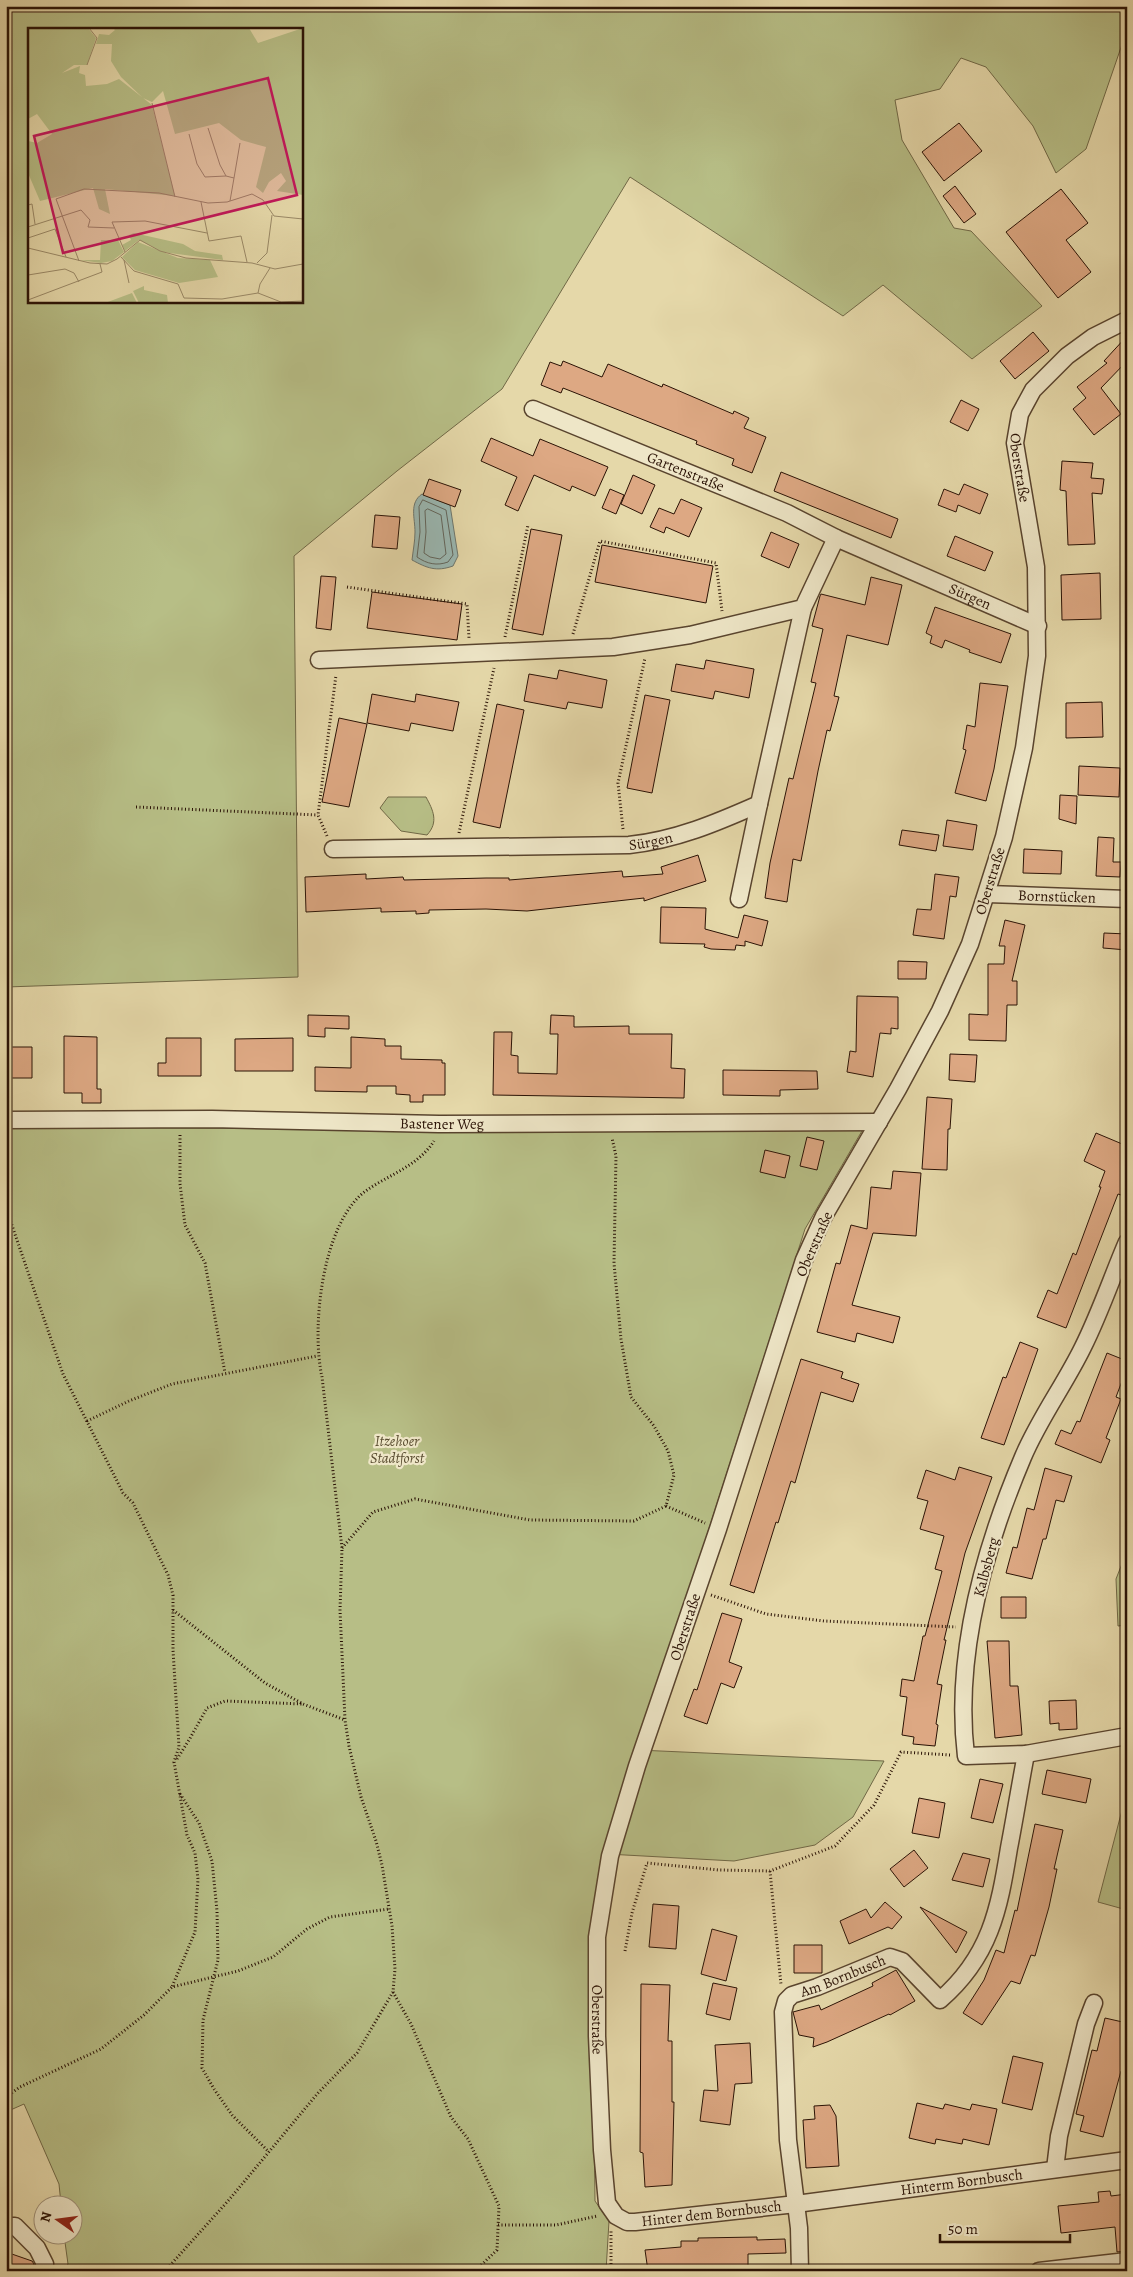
<svg xmlns="http://www.w3.org/2000/svg" width="1133" height="2277" viewBox="0 0 1133 2277" font-family="Alegreya,serif">
<rect width="100%" height="100%" fill="#e5d8a9"/>
<filter id="stains"><feTurbulence type="fractalNoise" baseFrequency=".004" numOctaves="4"/><feColorMatrix values="0 0 0 0 .2 0 0 0 0 .09 0 0 0 0 .02 0 0 0 .5 -.17"/></filter>
<radialGradient id="worn" r=".72"><stop offset=".6" stop-color="#630" stop-opacity="0"/><stop offset="1" stop-color="#630" stop-opacity=".3"/></radialGradient>
<!-- green -->
<path fill="#b7be86" stroke="#706846" fill-rule="evenodd" d="M6,6H1127V30L1086,149L1056,173L1033,126L986,67L961,58L940,89L895,100L902,140L954,228L971,231L1042,306L972,359L883,285L843,316L630,177L502,389L397,471L294,556L298,977L6,987ZM29,29H301V301H29Z
M388,797H426C433,810 439,822 427,835L401,831L380,808Z
M866,1124L805,1229L638,1750L884,1761L853,1817L815,1845L734,1861L607,1854L592,1937L595,2201L609,2221L606,2271H64L68,2264L64,2235L72,2234V2204H61L59,2184L24,2104L6,2112V1127L340,1129Z
M1127,1551V1625L1118,1626L1116,1579Z
M1127,1791V1910L1098,1902Z"/>
<!-- water -->
<path fill="#9ab8b3" stroke="#6d766d" d="M422,494L450,505L458,556L453,566C436,572 427,568 412,560C413,551 415,541 415,532C415,518 409,503 422,494Z"/>
<g fill="none" stroke-linecap="round" stroke-linejoin="round">
<!-- shore -->
<path stroke="#62655c" stroke-width="1" d="M423,500L446,510L453,555L448,562C437,566 427,564 417,557L420,532L419,507Z
M428,509L441,515L446,554L440,559L430,557L424,553L426,532L425,511Z"/>
</g>
<!-- building -->
<path fill="#dda883" stroke="#2a1205" d="M959,123L982,151L944,181L922,152Z
M955,186L976,214L964,223L943,196Z
M1061,189L1088,223L1066,240L1091,272L1058,298L1006,232Z
M1033,332L1049,351L1015,379L1000,361Z
M1127,336V361L1101,388L1121,414L1094,435L1073,409L1086,398L1077,387L1107,363L1104,361Z
M563,361L602,377L608,364L662,387L663,384L733,414L734,411L749,418L744,428L766,437L752,473L732,465L734,459L696,444L697,441L563,388L561,393L541,385L550,362L561,366Z
M961,400L979,409L968,431L950,422Z
M491,438L533,456L540,439L608,467L595,496L572,486L570,491L534,475L518,511L505,505L517,477L481,461Z
M1062,461L1093,463L1091,478L1104,479L1102,494L1092,493L1095,544L1068,545L1066,491L1060,490Z
M781,472L898,519L891,538L774,491Z
M633,475L655,485L642,514L621,504Z
M429,479L461,490L455,507L423,495Z
M964,484L988,494L980,514L958,505L956,512L938,505L944,489L959,495Z
M610,489L624,495L616,514L602,508Z
M681,499L702,508L689,537L666,527L664,533L650,527L659,508L674,514Z
M375,515L400,517L397,549L372,547Z
M531,529L562,535L543,635L512,629Z
M771,532L799,544L789,568L761,556Z
M955,536L993,552L985,571L947,556Z
M602,545L713,566L706,603L595,582Z
M1100,573L1101,619L1062,620L1061,575Z
M321,576L336,577L331,630L316,628Z
M871,577L902,585L888,645L847,635L834,696L839,697L830,731L827,730L818,771L801,861L793,859L787,902L765,898L770,863L789,778L793,779L816,683L811,682L823,629L812,626L820,596L821,594L865,605Z
M372,592L462,604L457,640L367,628Z
M935,607L1011,634L1001,663L969,652L970,650L945,640L942,648L930,643L932,636L926,633Z
M706,660L754,669L749,698L715,691L713,699L671,691L676,664L704,669Z
M559,670L607,680L602,708L568,702L566,709L524,701L529,674L557,679Z
M980,683L1008,686L994,769L986,801L955,793L966,750L963,749L967,725L975,727Z
M372,694L415,702L416,694L459,702L453,731L411,723L409,731L367,723Z
M645,695L670,700L652,793L627,788Z
M1102,702L1103,737L1066,738V703Z
M497,704L524,710L500,828L473,822Z
M339,718L367,724L349,807L322,802Z
M1079,766L1120,768L1119,797L1078,795Z
M1060,795L1077,796L1076,824L1059,819Z
M947,820L977,825L973,850L943,846Z
M902,830L939,835L936,851L899,845Z
M1098,837L1114,838L1113,862H1121L1120,877L1096,876Z
M1024,849L1062,851L1061,874L1023,873Z
M698,855L706,881L644,901V898L527,911L486,909L429,910V913L416,914V911L381,912V908L306,912L305,877L366,874V879L403,877L404,880L486,878H509V880L622,871L623,877L663,874L661,867Z
M935,874L959,877L956,897L950,896L944,939L913,935L917,909L931,910Z
M661,907L706,908L705,929L738,938L744,915L768,921L762,946L745,941V946L736,945L735,950L711,949L704,947L705,944L660,943Z
M1005,920L1025,925L1012,981H1017V1005H1007L1006,1041L969,1040V1014L988,1015V964H1004L1005,946H999Z
M1104,933L1127,934V950L1103,948Z
M898,961L927,962L926,979H898Z
M857,996L898,997V1029L891,1028V1034L880,1033L873,1077L847,1072L850,1051L856,1052Z
M308,1015L349,1016V1029L325,1028V1037L308,1036Z
M551,1015L574,1016V1027L629,1026V1034H672L671,1068L685,1069L684,1098L493,1095L494,1032H512L511,1055L518,1056V1073L557,1074L558,1034H550Z
M64,1036L97,1037V1089H101V1103H82V1093H64Z
M351,1037L385,1039V1046H401V1059L442,1060V1063H445V1095H423V1102H410V1095L396,1094V1086H367V1092L315,1091V1067L351,1068Z
M166,1038H201V1076H158V1063H166Z
M293,1038V1071H235V1039Z
M9,1047H32V1078H6V1055H9Z
M950,1054L977,1055L975,1082L949,1080Z
M723,1070L817,1071L818,1089L780,1090V1096L723,1095Z
M927,1097L952,1099L950,1129H948L947,1170L922,1169Z
M1096,1133L1127,1146V1197L1118,1194L1066,1328L1037,1317L1048,1290L1057,1294L1073,1253L1076,1255L1101,1187H1099L1105,1171L1084,1161Z
M807,1137L824,1141L817,1170L800,1166Z
M765,1150L790,1156L785,1178L760,1172Z
M893,1171L921,1173L916,1236L873,1233L852,1305L900,1317L893,1343L857,1333L855,1342L817,1332L836,1263L840,1264L851,1225L867,1229L871,1187L891,1189Z
M1020,1342L1038,1349L1004,1445L981,1438L1003,1377L1006,1378Z
M1107,1353L1127,1361V1368L1116,1397L1121,1399L1106,1438L1110,1440L1101,1463L1055,1444L1061,1430L1071,1434L1077,1421L1080,1422Z
M801,1359L843,1372L841,1378L859,1384L853,1402L821,1392L795,1483L791,1481L778,1523L776,1522L754,1593L730,1585Z
M959,1467L992,1477L965,1553L944,1640H946L937,1684L942,1685L936,1724L938,1725L935,1746L913,1744L914,1737L902,1735L907,1697L900,1696L902,1679L914,1681L923,1636H925L942,1571L935,1569L944,1536L920,1529L928,1501L917,1498L926,1470L955,1480Z
M1045,1468L1072,1476L1064,1502L1056,1500L1046,1539H1043L1032,1579L1006,1573L1013,1547L1017,1548L1027,1508L1034,1510Z
M1001,1597H1026V1618H1001Z
M722,1613L742,1619L729,1662L742,1667L734,1688L721,1683L707,1724L684,1716L694,1689L697,1690Z
M987,1641H1009L1010,1686H1018L1022,1735L995,1738Z
M1076,1700L1077,1729L1059,1730V1723L1050,1724L1049,1701Z
M1047,1770L1091,1779L1086,1803L1042,1794Z
M980,1779L1003,1784L993,1823L971,1818Z
M919,1798L945,1803L939,1838L912,1833Z
M1035,1824L1063,1830L1054,1869H1057L1049,1907L1035,1956L1031,1955L1020,1984L1011,1981L982,2025L963,2013L984,1980L996,1950L1004,1953L1015,1910L1017,1911Z
M914,1850L928,1868L904,1887L890,1869Z
M963,1853L990,1859L983,1887L952,1880Z
M885,1902L902,1917L892,1929L888,1927L849,1944L840,1921L866,1909L871,1918Z
M653,1904L679,1906L676,1949L649,1947Z
M920,1907L967,1932L956,1953Z
M712,1929L737,1936L726,1981L701,1974Z
M794,1945H822V1973H794Z
M896,1970L915,2001L890,2015L889,2014L827,2042L813,2047L814,2038L799,2035L793,2012L819,2005L821,2010L873,1986L872,1983Z
M713,1983L737,1988L730,2020L706,2014Z
M641,1984L670,1985L668,2041H672V2102H674L672,2185L645,2187L643,2153L640,2152Z
M1105,2018L1127,2023V2073L1121,2071L1103,2137L1080,2131L1084,2116L1076,2114L1092,2050L1097,2051Z
M750,2043L752,2083L735,2084L730,2125L700,2121L704,2090L718,2091L715,2045Z
M1013,2056L1043,2063L1032,2110L1002,2103Z
M917,2103L943,2109L945,2104L970,2110L972,2104L997,2109L989,2145L963,2139L962,2144L936,2139L935,2144L909,2138Z
M830,2105L836,2116L839,2166L806,2168L803,2120L815,2119L814,2106Z
M1110,2191L1111,2196L1127,2194V2251L1117,2252L1115,2227L1061,2233L1058,2206L1099,2202L1098,2192Z
M757,2237V2240L785,2239L786,2253L748,2254V2271H648L645,2250L681,2247V2241H698V2238Z
M6,2252L32,2261L34,2264L32,2271H6Z"/>
<g fill="none" stroke-linecap="round" stroke-linejoin="round">
<defs>
<g id="minor">
<path id="s1" d="M1127,320L1093,337L1067,356L1033,390L1020,414L1015,443L1036,567L1037,656L1024,748L1004,837L970,944L940,1011L898,1089L824,1216L804,1260L718,1529L637,1766L610,1856L597,1937V2036L602,2150L607,2203L616,2216L627,2222H635L796,2204L1127,2160"/>
<path id="s2" d="M533,409L787,513L836,538"/>
<path id="s3" d="M319,660L613,647L690,635L803,608L836,538L1038,626"/>
<path id="s4" d="M333,849L629,845C676,840 716,823 759,804L803,608"/>
<path id="s5" d="M987,894L1127,899"/>
<path d="M739,899L759,804"/>
<path id="s6" d="M6,1120L212,1119L439,1124L879,1122"/>
<path d="M1127,1242C1112,1277 1100,1313 1083,1347C1065,1384 1039,1419 1023,1457C984,1549 954,1656 966,1756L1026,1754L1127,1736"/>
<path d="M1055,2169L1059,2136L1086,2024L1094,2003"/>
<path d="M6,2226H15L37,2248L45,2264L42,2271"/>
<path id="s7" d="M800,2271L799,2228L788,2140L783,2012L786,2001L792,1995L817,1987L890,1957L902,1961L940,2000C990,1957 999,1910 1009,1848C1015,1817 1020,1785 1026,1754"/>
<path d="M1039,2271L1127,2261"/>
</g>
</defs>
<!-- minor casing -->
<use href="#minor" stroke="#59442e" stroke-width="19"/>
<!-- path -->
<path stroke="#2a1205" stroke-width="3" stroke-dasharray="1 2.5" stroke-linecap="butt" d="M347,587L467,604L469,638
M573,634L600,541L716,563L722,611
M505,637L528,525
M136,807L318,815
M623,829L618,783L645,658
M459,833L494,668
M327,836L318,815L336,675
M180,1135V1184L185,1225L205,1263L225,1373
M6,1208L63,1374L123,1493L133,1503L168,1575L173,1595V1650L179,1747L174,1762L187,1835L195,1853L198,1879L195,1932L172,1987
M87,1421L129,1401L172,1384L317,1356
M666,1506L705,1523
M342,1548L373,1512L415,1499L530,1520L634,1521L666,1506L674,1475L668,1451L654,1426L631,1397L621,1339L614,1263L616,1156L612,1138
M711,1595L766,1614L824,1621L956,1627
M173,1610L265,1683L303,1704L345,1720
M177,1759L189,1740L207,1708L225,1701L303,1704
M180,1794L199,1823L212,1861L217,1911L218,1960L203,2020L202,2068L214,2089L232,2115L269,2152
M770,1871L781,1985
M625,1951L632,1913L647,1863L719,1870L770,1871L835,1846L874,1805L901,1752L950,1755
M393,1992L411,2024L451,2117L468,2139L499,2206L497,2250L475,2271
M6,2097L20,2087L101,2049L144,2015L172,1987L238,1971L273,1957L307,1929L330,1917L389,1909
M498,2225H556L597,2216
M165,2271L228,2201L318,2093L357,2053L393,1992L395,1969L392,1926L382,1865L376,1841L361,1797L349,1746L345,1720L340,1610L342,1548L322,1377C311,1328 322,1221 367,1190C389,1175 419,1165 434,1141
M611,2271V2231"/>
<!-- minor -->
<use href="#minor" stroke="#eee6c7" stroke-width="16"/>
</g>
<g text-anchor="middle" dominant-baseline="central" stroke-width="4.5" stroke-linejoin="round" paint-order="stroke">
<!-- street labels -->
<g font-size="15" fill="#2a1205" stroke="#eee6c7">
<text stroke="none"><textPath href="#s1" startOffset="200">Oberstraße</textPath></text>
<text stroke="none"><textPath href="#s2" startOffset="165">Gartenstraße</textPath></text>
<text stroke="none"><textPath href="#s3" startOffset="712">Sürgen</textPath></text>
<text stroke="none"><textPath href="#s4" startOffset="318">Sürgen</textPath></text>
<text transform="translate(990 881) rotate(-73)">Oberstraße</text>
<text stroke="none"><textPath href="#s5" startOffset="70">Bornstücken</textPath></text>
<text stroke="none"><textPath href="#s6" startOffset="436">Bastener Weg</textPath></text>
<text transform="translate(814 1244) rotate(-66)">Oberstraße</text>
<text transform="translate(986 1567) rotate(-75)">Kalbsberg</text>
<text transform="translate(685 1627) rotate(-72)">Oberstraße</text>
<text stroke="none"><textPath href="#s7" startOffset="334">Am Bornbusch</textPath></text>
<text stroke="none"><textPath href="#s1" startOffset="1835">Oberstraße</textPath></text>
<text stroke="none"><textPath href="#s1" startOffset="2384">Hinterm Bornbusch</textPath></text>
<text stroke="none"><textPath href="#s1" startOffset="2132">Hinter dem Bornbusch</textPath></text>
</g>
<!-- park labels -->
<g font-size="15" font-style="italic" fill="#5b4e32" stroke="#eee6c7">
<text x="397" y="1441">Itzehoer<tspan x="397" dy="17">Stadtforst</tspan></text>
</g>
</g>
<!-- overview -->
<g transform="translate(28 28)">
<rect width="275" height="275" fill="#e5d8a9"/>
<path d="M0,0H60L68,10L59,37H46L34,45L52,38L51,45L57,47L58,58L79,56L91,51L124,77L147,168L77,161L82,186L71,181L65,160L12,173L0,145V113L9,115L24,106L9,86L0,91ZM85,0H221L230,15L275,0V167L249,163L258,153L253,145L241,154L235,165L228,159L238,119L213,112L191,95L147,106L135,63L124,74L115,70L93,49L83,33L84,16H68L71,6L81,7L87,2ZM106,205L155,216L167,223L194,227L195,232L134,224L111,212L97,223L94,217L103,212L101,207ZM73,212H90L96,224L84,233L73,235L52,232H72ZM110,214L150,230L182,232L190,249L151,255L107,242L94,229ZM116,258V262L139,267L140,275H153H111L105,263ZM104,265L109,275H77Z" fill="#b7be86"/>
<path fill="none" stroke="#9a8967" stroke-width="1" d="M59,37L69,10L61,0M124,75L147,169M180,100L192,137L198,148L206,150L202,173M161,106L169,136L177,149L198,148M206,150L212,115M173,174L181,213L213,208L219,234M0,177L4,176L7,196M0,199L53,182L62,192L60,199L86,200M0,210L27,201L38,229M0,220L62,235L79,236L89,231L112,212L132,223L158,230L224,235L247,241L275,236M97,224L84,194L117,193L179,205M93,229L106,243L150,256L156,270L194,271L230,265L253,274L275,273M96,232L101,255M51,233L28,171L56,161L131,165L180,175L199,174L224,166L235,172L246,188L275,191M229,235L239,225L244,187M0,247L37,241L46,245L51,254M230,265L232,256L242,240M0,272L74,244L72,236"/>
<path fill="#c2185b" fill-opacity="0.15" stroke="#c2185b" stroke-width="2.5" d="M240,50L269,167L35,225L6,108Z"/>
<rect width="275" height="275" fill="none" stroke="#2a1205" stroke-width="2.5"/>
</g>
<!-- margin -->
<rect width="1133" height="2277" fill="none" stroke="#e5d8a9" stroke-width="25"/>
<rect x="8" y="8" width="1118" height="2262" fill="none" stroke="#2a1205" stroke-width="2.5"/>
<rect x="12" y="12" width="1108" height="2252" fill="none" stroke="#2a1205"/>
<!-- north arrow -->
<g transform="translate(58 2220) rotate(284)"><circle r="24" fill="#eee6c7" stroke="#a09179"/>
<path d="M0-4L9 19L0 12L-9 19Z" fill="#8f2418"/>
<text y="-8" font-size="14" font-weight="bold" text-anchor="middle" fill="#2a1205">N</text>
</g>
<!-- scale -->
<path d="M940 2234v8h130v-8" fill="none" stroke="#2a1205" stroke-width="2.5"/>
<text x="948" y="2234" font-size="15" fill="#2a1205" stroke="#eee6c7" stroke-width="4" paint-order="stroke">50 m</text>
<rect width="100%" height="100%" filter="url(#stains)"/>
<rect width="100%" height="100%" fill="url(#worn)"/>
</svg>
